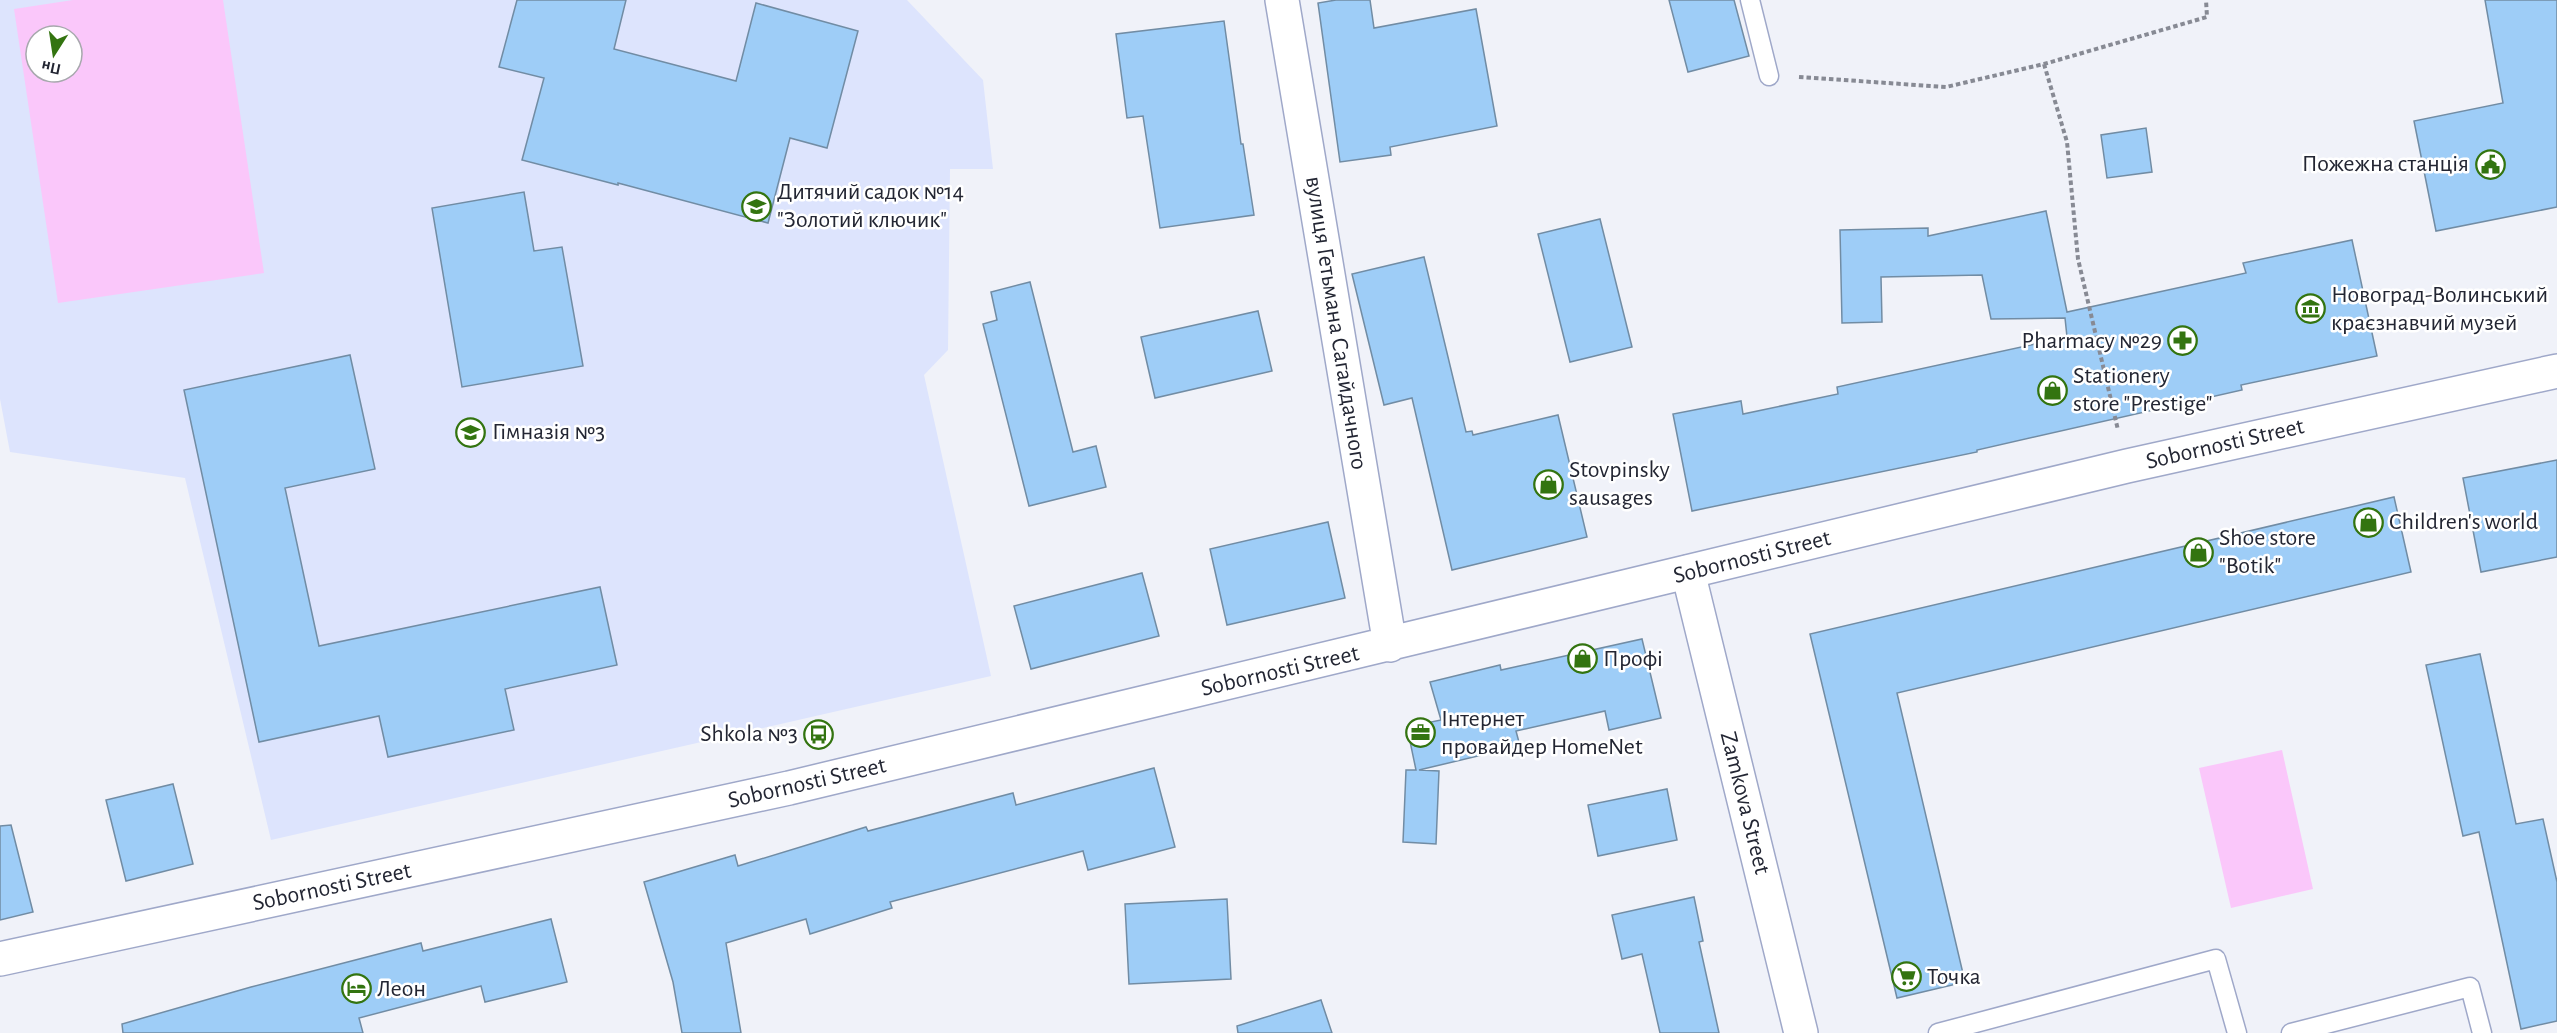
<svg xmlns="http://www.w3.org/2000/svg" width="2557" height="1033" viewBox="0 0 2557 1033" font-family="'Alegreya Sans',sans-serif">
<rect width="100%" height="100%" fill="#f0f2f9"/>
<!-- built -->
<path fill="#dde4fd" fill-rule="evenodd" d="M0,0H907L983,80L993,169H950L948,350L924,375L991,676L271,840L185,478L10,452L0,399ZM36,36H72V72H36Z"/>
<!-- green -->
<path fill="#fac7fa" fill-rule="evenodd" d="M73,0H223L264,273L58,303L14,9ZM36,36H72V72H36Z
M2282,750L2313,889L2231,908L2199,768Z"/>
<!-- building -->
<path fill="#9ecdf7" stroke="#718ca4" stroke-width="1.5" d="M517,0H626L614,49L736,81L756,3L858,31L827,148L790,138L768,223L618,183V185L522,160L544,78L499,67Z
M1336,0H1370L1374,28L1476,9L1497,126L1390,147L1391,155L1340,162L1318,3Z
M1669,0H1734L1749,56L1688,72Z
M2485,0H2557V207L2436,231L2414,121L2503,103Z
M1224,21L1241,144H1243L1254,215L1160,228L1143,116L1127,118L1116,34Z
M2146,128L2152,172L2107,178L2101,135Z
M524,192L534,251L562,247L583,366L462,387L432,208Z
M2046,211L2067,312L2246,273L2243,263L2352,240L2377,356L2241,385L2242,390L1977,450V452L1692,511L1673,414L1741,401L1743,414L1838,394L1837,387L2067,337L2065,318L1991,319L1982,275L1881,277L1882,322L1842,323L1840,230L1928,228V236Z
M1600,219L1632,347L1570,362L1538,234Z
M1424,257L1466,432L1472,431L1473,435L1558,415L1587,537L1452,570L1412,398L1384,405L1352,274Z
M1030,282L1073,452L1096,446L1106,487L1029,506L983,324L997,320L991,292Z
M1258,311L1272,371L1155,398L1141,337Z
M350,355L375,469L285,488L319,646L600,587L617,665L505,689L514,730L388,757L379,716L259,742L184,390Z
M2557,460V557L2481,572L2463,478Z
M2394,497L2411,572L1897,693L1965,982L1897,998L1810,634Z
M1328,522L1345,598L1227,625L1210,549Z
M1142,573L1159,636L1031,669L1014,606Z
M1642,639L1661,718L1609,730L1605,711L1516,731L1520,746L1419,770L1439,771L1436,844L1403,842L1406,770H1416L1407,727L1441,720L1430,682L1500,665L1501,670Z
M2480,654L2516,824L2543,819L2557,882V1021L2521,1029L2479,832L2463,836L2426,665Z
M1154,768L1175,847L1088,870L1083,851L890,902L892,908L810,934L806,919L726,943L741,1033H682L673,982L644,882L735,855L738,866L866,827L868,831L1013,793L1016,805Z
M173,784L193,864L126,881L106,800Z
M1667,789L1677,840L1598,856L1588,805Z
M11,825L33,912L0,920V826Z
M1694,897L1703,941L1699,942L1719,1033H1660L1642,954L1622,959L1612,915Z
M1227,899L1231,979L1129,984L1125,904Z
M551,919L567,982L485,1002L481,986L359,1018L363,1033H123L122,1024L251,987L421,943L423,951Z
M1321,1000L1332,1033H1238L1237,1026Z"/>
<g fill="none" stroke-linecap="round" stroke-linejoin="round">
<defs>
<path id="lane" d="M1750,0L1769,76
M1938,1033L2216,959L2237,1033
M2291,1033L2470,987L2482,1033"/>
<path id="street" d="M1688,572L1801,1033"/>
<path id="secondary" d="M1282,0L1390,645
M0,959L789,788L2127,466L2557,371"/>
</defs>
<!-- lane casing -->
<use href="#lane" stroke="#9fa8c9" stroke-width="21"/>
<!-- street casing -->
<use href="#street" stroke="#9fa8c9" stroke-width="36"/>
<!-- secondary casing -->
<use href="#secondary" stroke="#9fa8c9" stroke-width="36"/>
<!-- path -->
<path stroke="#878a94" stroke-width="4" stroke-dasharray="4.5 3" stroke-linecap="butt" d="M2044,64L2067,142L2078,259L2118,430
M1799,77L1946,87L2044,64L2207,17L2206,0"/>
<!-- lane -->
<use href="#lane" stroke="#fff" stroke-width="18"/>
<!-- street -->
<use href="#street" stroke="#fff" stroke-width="33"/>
<!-- secondary -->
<use href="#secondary" stroke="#fff" stroke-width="33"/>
</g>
<!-- icons -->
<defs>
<symbol id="civic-ring" viewBox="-11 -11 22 22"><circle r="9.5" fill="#fff" stroke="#337410" stroke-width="1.5"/><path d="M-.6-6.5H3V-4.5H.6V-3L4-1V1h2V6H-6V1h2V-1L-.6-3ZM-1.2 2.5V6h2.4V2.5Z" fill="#337410"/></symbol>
<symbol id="school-ring" viewBox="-11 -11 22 22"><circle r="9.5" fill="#fff" stroke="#337410" stroke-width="1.5"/><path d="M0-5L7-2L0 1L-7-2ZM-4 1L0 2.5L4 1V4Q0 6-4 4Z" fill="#337410"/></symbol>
<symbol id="museum-ring" viewBox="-11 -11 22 22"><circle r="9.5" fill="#fff" stroke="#337410" stroke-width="1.5"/><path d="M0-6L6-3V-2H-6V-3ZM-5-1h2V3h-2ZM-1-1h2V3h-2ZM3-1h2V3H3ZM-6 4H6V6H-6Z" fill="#337410"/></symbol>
<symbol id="pharmacy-ring" viewBox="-11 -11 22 22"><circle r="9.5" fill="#fff" stroke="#337410" stroke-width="1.5"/><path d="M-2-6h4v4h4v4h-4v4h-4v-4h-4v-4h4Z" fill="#337410"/></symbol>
<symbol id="shop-ring" viewBox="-11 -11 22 22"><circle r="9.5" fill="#fff" stroke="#337410" stroke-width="1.5"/><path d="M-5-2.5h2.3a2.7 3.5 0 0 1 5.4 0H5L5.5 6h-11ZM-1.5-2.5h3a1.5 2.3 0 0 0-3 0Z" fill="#337410"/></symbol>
<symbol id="office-ring" viewBox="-11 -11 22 22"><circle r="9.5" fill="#fff" stroke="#337410" stroke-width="1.5"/><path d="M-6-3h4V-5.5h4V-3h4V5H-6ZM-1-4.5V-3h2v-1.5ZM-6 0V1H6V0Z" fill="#337410"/></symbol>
<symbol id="bus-ring" viewBox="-11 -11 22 22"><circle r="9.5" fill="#fff" stroke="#337410" stroke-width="1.5"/><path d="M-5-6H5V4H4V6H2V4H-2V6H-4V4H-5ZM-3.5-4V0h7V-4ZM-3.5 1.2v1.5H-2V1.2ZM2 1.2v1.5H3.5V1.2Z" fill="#337410"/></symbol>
<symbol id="supermarket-ring" viewBox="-11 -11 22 22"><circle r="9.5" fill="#fff" stroke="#337410" stroke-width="1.5"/><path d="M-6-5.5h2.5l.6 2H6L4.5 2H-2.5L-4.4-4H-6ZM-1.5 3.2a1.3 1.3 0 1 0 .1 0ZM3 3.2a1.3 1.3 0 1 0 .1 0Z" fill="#337410"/></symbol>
<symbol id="hotel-ring" viewBox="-11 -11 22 22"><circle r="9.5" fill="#fff" stroke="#337410" stroke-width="1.5"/><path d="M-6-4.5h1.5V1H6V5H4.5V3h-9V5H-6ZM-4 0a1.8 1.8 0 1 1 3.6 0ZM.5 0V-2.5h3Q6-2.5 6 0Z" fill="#337410"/></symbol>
</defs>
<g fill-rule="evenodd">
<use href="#civic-ring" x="2474" y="148" width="33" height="33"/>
<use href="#school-ring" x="740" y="190" width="33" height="33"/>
<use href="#museum-ring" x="2294" y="292" width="33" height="33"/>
<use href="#pharmacy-ring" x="2166" y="324" width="33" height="33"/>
<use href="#shop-ring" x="2036" y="374" width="33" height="33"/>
<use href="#school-ring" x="454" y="416" width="33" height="33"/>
<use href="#shop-ring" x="1532" y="468" width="33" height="33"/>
<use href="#shop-ring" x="2352" y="506" width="33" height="33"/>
<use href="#shop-ring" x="2182" y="536" width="33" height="33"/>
<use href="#shop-ring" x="1566" y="642" width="33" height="33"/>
<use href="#office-ring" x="1404" y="716" width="33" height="33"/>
<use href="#bus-ring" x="802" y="718" width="33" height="33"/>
<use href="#supermarket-ring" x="1890" y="960" width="33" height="33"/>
<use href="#hotel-ring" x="340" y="972" width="33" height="33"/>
</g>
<g text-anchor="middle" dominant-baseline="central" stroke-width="5" stroke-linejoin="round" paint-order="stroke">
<!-- poi labels -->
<g font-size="24" fill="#232633" stroke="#fff" text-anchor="start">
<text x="2469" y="164" text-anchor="end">Пожежна станція</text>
<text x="777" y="192">Дитячий садок №14<tspan x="777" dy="28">"Золотий ключик"</tspan></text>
<text x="2331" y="295">Новоград-Волинський<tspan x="2331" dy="28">краєзнавчий музей</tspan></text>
<text x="2162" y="341" text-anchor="end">Pharmacy №29</text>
<text x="2073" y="376">Stationery<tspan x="2073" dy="28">store "Prestige"</tspan></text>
<text x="492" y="432">Гімназія №3</text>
<text x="1569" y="470">Stovpinsky<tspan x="1569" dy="28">sausages</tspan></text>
<text x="2389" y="522">Children's world</text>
<text x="2219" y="538">Shoe store<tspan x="2219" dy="28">"Botik"</tspan></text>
<text x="1603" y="659">Профі</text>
<text x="1441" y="719">Інтернет<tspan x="1441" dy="28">провайдер HomeNet</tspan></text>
<text x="798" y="734" text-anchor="end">Shkola №3</text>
<text x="1927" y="977">Точка</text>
<text x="377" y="989">Леон</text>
</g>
<!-- street labels -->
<g font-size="24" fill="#232633" stroke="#fff">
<text transform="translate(1336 323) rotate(81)">вулиця Гетьмана Сагайдачного</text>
<text transform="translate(2225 444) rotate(-13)">Sobornosti Street</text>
<text transform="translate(1752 557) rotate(-14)">Sobornosti Street</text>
<text transform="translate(1280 671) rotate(-13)">Sobornosti Street</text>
<text transform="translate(807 783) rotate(-13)">Sobornosti Street</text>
<text transform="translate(1745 803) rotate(76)">Zamkova Street</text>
<text transform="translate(332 887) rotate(-12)">Sobornosti Street</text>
</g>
</g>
<!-- north arrow -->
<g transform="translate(54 54) rotate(192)"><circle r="28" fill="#ffffff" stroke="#a7a8ad" stroke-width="1.5"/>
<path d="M0-4.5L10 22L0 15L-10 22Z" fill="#337410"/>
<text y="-9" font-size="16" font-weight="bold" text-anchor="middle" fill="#232633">Пн</text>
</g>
</svg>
